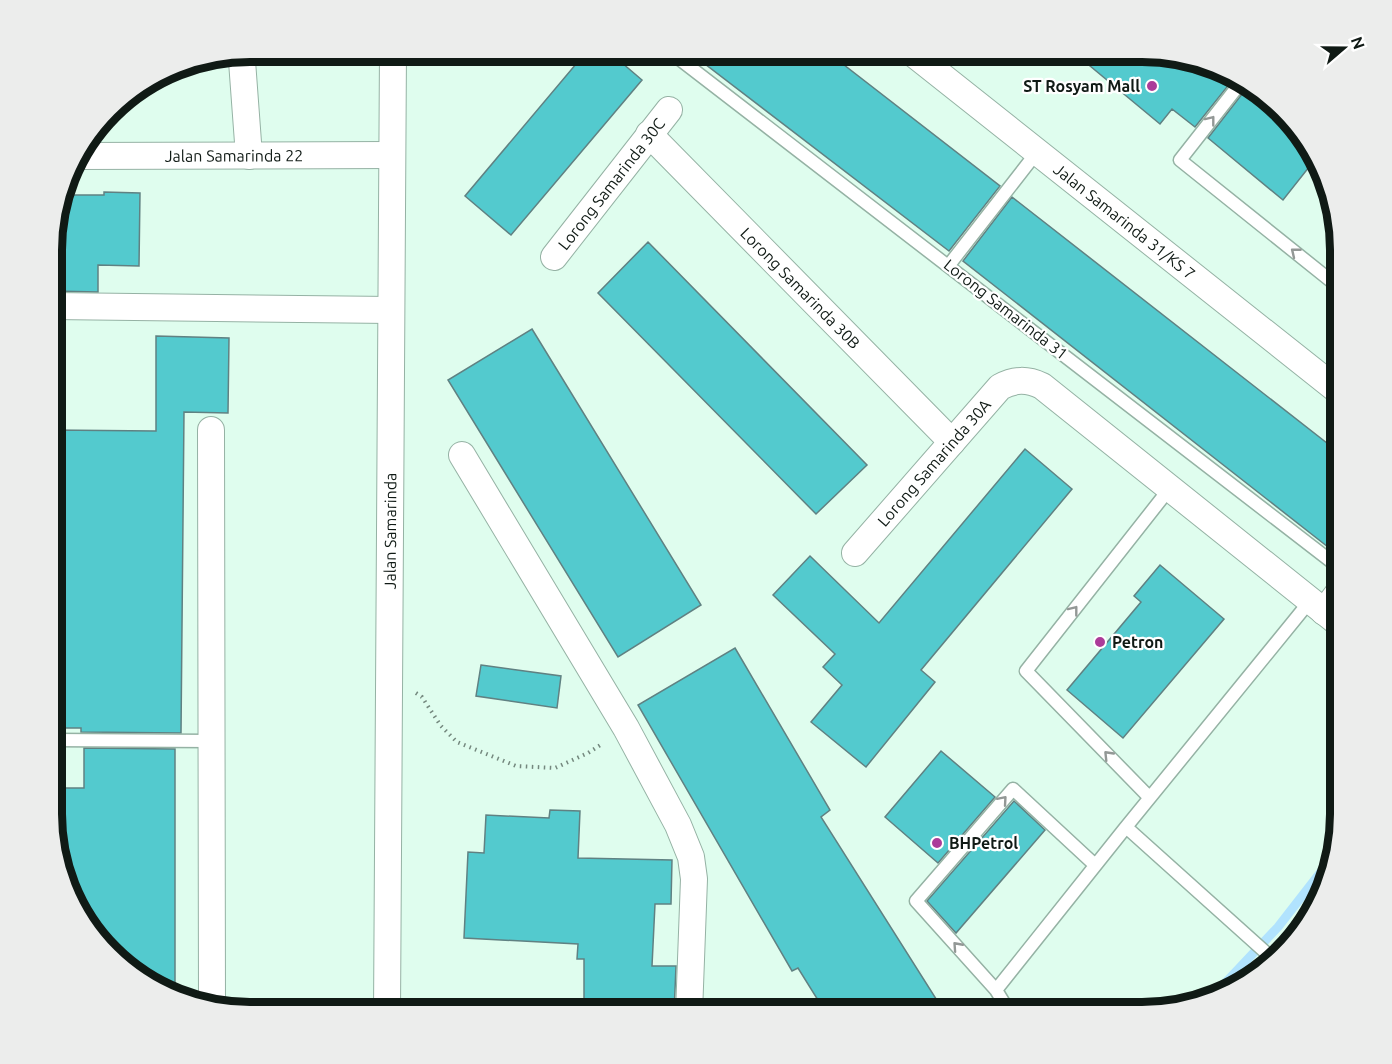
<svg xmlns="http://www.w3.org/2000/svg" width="1392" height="1064" viewBox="0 0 1392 1064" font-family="Ubuntu,sans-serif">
<rect width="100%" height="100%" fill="#dffdee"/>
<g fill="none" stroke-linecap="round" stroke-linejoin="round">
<!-- stream -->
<path stroke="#b1e3fe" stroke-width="9" d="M1212,997L1278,927L1334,855"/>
</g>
<!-- building -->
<path fill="#53cace" stroke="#608182" stroke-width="1.5" d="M587,51H608L642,80L511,235L465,196Z
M688,51H826L1000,186L949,251Z
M1072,51H1155L1218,66L1235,77L1195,127L1172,109L1160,124Z
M1249,85L1273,100L1317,157L1283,200L1208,138Z
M104,192L140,193L139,266L98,265V292L53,291V223L62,195H104Z
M1012,197L1341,454V530L1328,547L963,261Z
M648,242L867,465L816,514L598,293Z
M532,329L701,605L618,657L448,380Z
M156,336L229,338L228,413L184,412L181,733L81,732V728H52V430L156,431Z
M1025,449L1072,489L921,670L935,682L866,767L811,722L842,685L823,667L835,654L773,595L810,556L879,623Z
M1160,565L1224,619L1123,738L1067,690L1141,602L1134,596Z
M735,648L830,810L821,817L945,1013H826L798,968L792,971L638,705Z
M481,665L561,676L557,708L476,696Z
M84,748L175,749V998L120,964L71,901L51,828L52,788H84Z
M941,751L995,797L938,863L885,817Z
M1014,801L1045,830L956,933L927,901Z
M550,810L580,811L578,858L672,860L671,904H655L652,966H676L674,1013H584V959H577L578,944L464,938L468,852L484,853L486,815L549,818Z"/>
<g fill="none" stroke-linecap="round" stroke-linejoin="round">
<defs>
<path id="lane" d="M669,51L1341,569
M1242,81L1180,160L1341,289
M949,265L1037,152
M52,740L211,741
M1149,797L1026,671L1170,488
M1273,959L1126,827L1310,601
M996,990L1126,827
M1010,1013L996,990L916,901L1013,789L1095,865"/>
<g id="street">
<path id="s1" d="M910,51L1341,393"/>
<path d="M240,53L242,61L249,156"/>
<path id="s2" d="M649,134L952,442"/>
<path id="s3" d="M75,156L392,155"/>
<path id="s4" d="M554,257L669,110"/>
<path d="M53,306L391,310"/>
<path d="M211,430L212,1007"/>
<path d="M462,455L626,728L678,825L691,857L694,879L689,1013"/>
<path id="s5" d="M855,553L1000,387C1015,379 1027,379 1042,386L1341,625"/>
<path d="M1324,612L1341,589"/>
<path id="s6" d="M387,1013L393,51"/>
</g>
</defs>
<!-- lane casing -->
<use href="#lane" stroke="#95b2a4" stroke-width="15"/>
<!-- street casing -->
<use href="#street" stroke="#95b2a4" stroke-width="28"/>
<!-- path -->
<path stroke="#74887e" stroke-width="4" stroke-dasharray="1.5 4.5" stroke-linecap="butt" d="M416,693L422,697L441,726L457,742L516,766L555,768L588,753L602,744"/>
<!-- lane -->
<use href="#lane" stroke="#fff" stroke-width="12"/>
<!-- street -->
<use href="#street" stroke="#fff" stroke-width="26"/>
</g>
<!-- one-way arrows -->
<defs><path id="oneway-chevron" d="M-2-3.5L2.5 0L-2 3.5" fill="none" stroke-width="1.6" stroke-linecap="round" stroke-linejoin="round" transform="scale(1.5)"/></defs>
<g stroke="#939896">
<use href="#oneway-chevron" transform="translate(1211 120) rotate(-52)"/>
<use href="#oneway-chevron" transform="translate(1295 252) rotate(-141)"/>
<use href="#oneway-chevron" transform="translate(1074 610) rotate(-52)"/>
<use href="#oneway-chevron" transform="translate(1108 755) rotate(-134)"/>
<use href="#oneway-chevron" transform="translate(1003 800) rotate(-49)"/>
<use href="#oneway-chevron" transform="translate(957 946) rotate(-132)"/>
</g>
<!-- markers -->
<g fill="#ab3c99" stroke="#fff" stroke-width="2">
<circle cx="1152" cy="86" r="6"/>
<circle cx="1100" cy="642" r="6"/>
<circle cx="937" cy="843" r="6"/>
</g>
<g text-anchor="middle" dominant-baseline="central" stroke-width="4.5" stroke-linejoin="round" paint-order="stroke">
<!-- poi labels -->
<g font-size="16" font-weight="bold" fill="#101a15" stroke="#fff" text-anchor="start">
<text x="1140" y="86" text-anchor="end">ST Rosyam Mall</text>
<text x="1112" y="642">Petron</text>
<text x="949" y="843">BHPetrol</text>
</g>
<!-- street labels -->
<g font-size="16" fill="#101a15" stroke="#fff">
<text stroke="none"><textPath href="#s3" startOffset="159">Jalan Samarinda 22</textPath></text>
<text stroke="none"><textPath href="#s4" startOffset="93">Lorong Samarinda 30C</textPath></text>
<text stroke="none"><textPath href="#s1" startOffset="274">Jalan Samarinda 31/KS 7</textPath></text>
<text stroke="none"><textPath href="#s2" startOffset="216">Lorong Samarinda 30B</textPath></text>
<text transform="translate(1006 309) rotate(38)">Lorong Samarinda 31</text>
<text stroke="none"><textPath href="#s5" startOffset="120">Lorong Samarinda 30A</textPath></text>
<text stroke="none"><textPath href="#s6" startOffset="482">Jalan Samarinda</textPath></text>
</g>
</g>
<!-- crop -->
<path d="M0 0H1392V1064H0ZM250 62H1142A188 188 0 0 1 1330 250V814A188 188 0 0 1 1142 1002H250A188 188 0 0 1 62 814V250A188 188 0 0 1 250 62Z" fill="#ecedec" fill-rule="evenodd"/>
<path fill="none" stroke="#101a15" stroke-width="8" d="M250 62H1142A188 188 0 0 1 1330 250V814A188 188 0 0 1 1142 1002H250A188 188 0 0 1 62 814V250A188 188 0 0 1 250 62Z"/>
<!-- north arrow -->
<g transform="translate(1344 48) rotate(70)" stroke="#ffffff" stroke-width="4.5" paint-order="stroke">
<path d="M0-4.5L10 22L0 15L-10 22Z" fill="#101a15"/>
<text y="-9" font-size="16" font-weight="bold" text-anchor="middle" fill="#101a15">N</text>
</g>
</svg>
